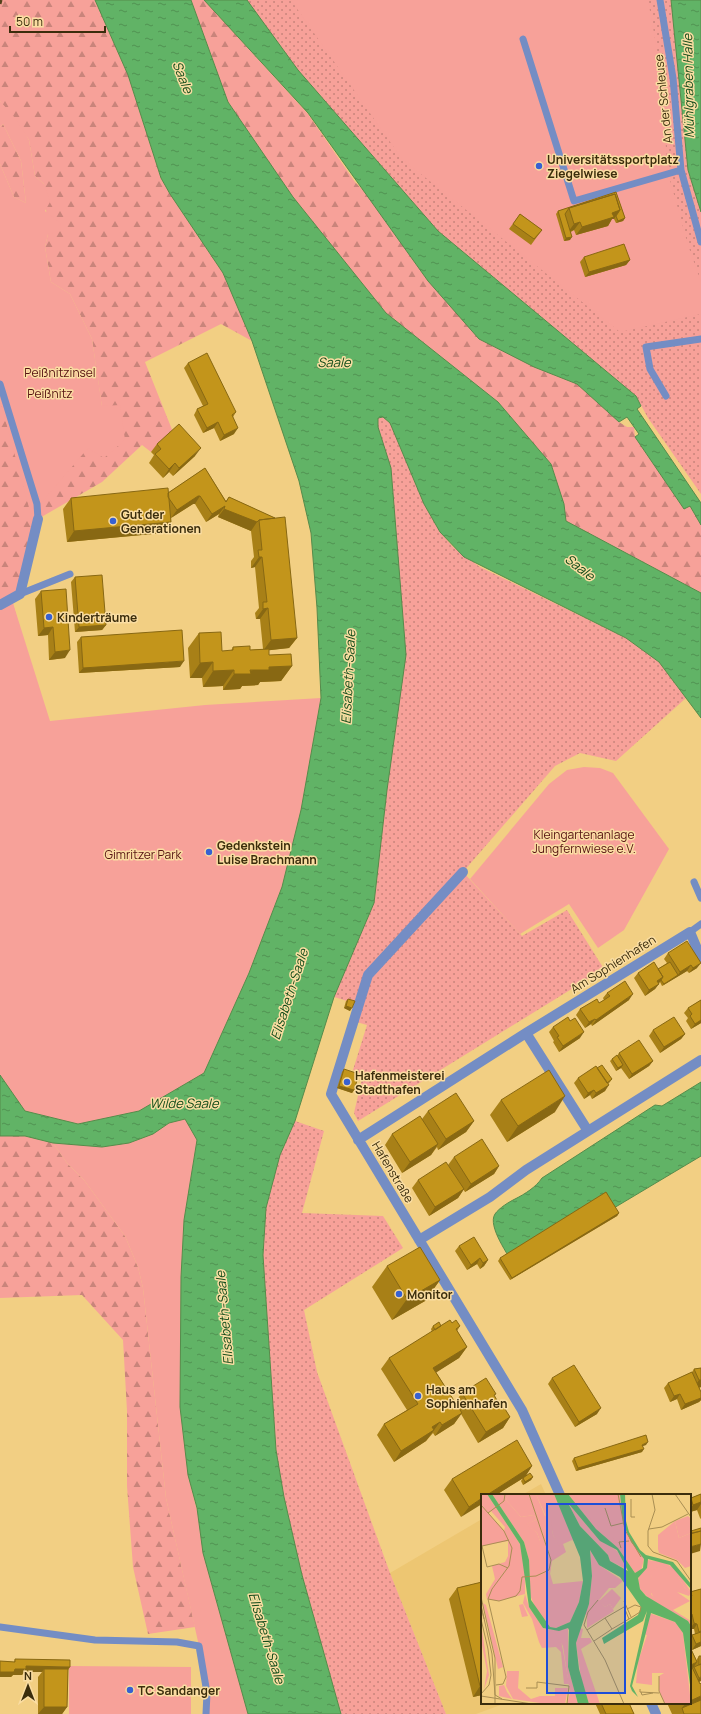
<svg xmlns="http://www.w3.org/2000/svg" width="701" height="1714" viewBox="0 0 701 1714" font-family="Manrope,sans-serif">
<defs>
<pattern id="grass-dots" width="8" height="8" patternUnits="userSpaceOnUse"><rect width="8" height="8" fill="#f7a199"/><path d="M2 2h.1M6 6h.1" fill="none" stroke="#c9847b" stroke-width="1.8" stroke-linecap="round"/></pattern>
<pattern id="forest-firs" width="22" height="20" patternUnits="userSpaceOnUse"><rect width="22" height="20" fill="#f7a199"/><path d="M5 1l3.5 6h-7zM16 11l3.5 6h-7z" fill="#c9847b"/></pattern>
<pattern id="water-ripples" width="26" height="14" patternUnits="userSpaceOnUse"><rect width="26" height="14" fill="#61b366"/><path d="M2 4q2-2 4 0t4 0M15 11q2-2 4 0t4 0" fill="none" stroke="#519252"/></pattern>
</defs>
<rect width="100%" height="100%" fill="#f2cf83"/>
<!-- built -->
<path fill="#edc672" d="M541,1484L546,1495H522Z
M482,1519V1703H506L476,1714H446L390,1573Z"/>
<!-- grass -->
<path fill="url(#grass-dots)" d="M247,0H671L688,170L701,212V494L648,418L636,396L438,231L298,70Z
M383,417L390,423L424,504L440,532L453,547L480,567L626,638L659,662L686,698L616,761L580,753L555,766L463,872L522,936L567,910L604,969L358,1121L354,1113L363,1074L353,1070L367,1025L353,1021L357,1004L334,997L374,903L387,790L391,468L377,427L378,418Z
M295,1121L324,1131L302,1213L383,1216L403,1248L304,1310L317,1372L390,1573L446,1714H341L302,1575L284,1497L276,1450L263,1256L266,1208L280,1155Z"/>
<!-- forest -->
<path fill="url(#forest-firs)" d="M0,0H95L128,75L161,178L170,194L223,273L252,341L221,324L145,362L173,432L151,452L142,445L102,482L38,519L20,594L12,600L21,633L0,628V400L3,409L102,407L92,339L70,294L51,282L45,247L48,234L44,184L35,176L29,140L0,101Z
M191,0H204L308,114L355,182L534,367L577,384L619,422L627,427H634L635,437L684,509L690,506L701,525V593L566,521L564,504L551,464L498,402L386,313L293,197L228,102Z
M3,124L21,161L26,203L14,197L0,164V127Z
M0,1136H25L53,1143L67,1163L84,1180L125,1236L138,1267L143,1288L166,1498L195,1627L148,1634L133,1567L127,1486V1411L123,1340L82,1295L0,1298Z"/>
<!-- green -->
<path fill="#f7a199" d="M291,0H648L659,61L668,173L688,245L701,282V314L620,332L402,159Z
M0,101L15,118L29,140L35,176L44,184L50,202L45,211L60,223L61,231L48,234L45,247L51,282L70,294L92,339L102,406L120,405L125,440L104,458L88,448L31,515L0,400V164L14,197L26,203L21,161L3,124L0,127Z
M12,600L50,721L205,705L321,698L301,810L282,887L249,973L204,1073L139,1111L78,1124L25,1111L0,1075V605Z
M584,767L600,768L613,773L669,849L624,930L598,948L569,904L520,934L470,879L549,784L567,770Z
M185,1119L197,1140L184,1220L181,1277L180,1407L188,1475L248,1714H206L199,1646L166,1498L143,1288L138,1267L125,1236L84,1180L67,1163L53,1143L102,1147L129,1143L153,1134L169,1123Z
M69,1666L191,1667V1714H69Z"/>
<!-- water -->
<path fill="url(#water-ripples)" stroke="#568b4b" d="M95,0H191L228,102L293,197L386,313L498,402L551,464L564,504L566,521L701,593V718L659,662L626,638L464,557L440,532L424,504L390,423L383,417L378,418V427L391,468L406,655L387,790L374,903L334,997L295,1121L280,1155L266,1208L263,1255L276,1450L284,1497L302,1575L341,1714H248L203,1553L197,1508L188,1475L180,1407L181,1277L184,1220L197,1140L185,1119L169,1123L153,1134L129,1143L102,1147L53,1143L25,1136H0V1075L25,1111L78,1124L139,1111L204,1073L249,973L282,887L301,810L321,698L317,608L311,533L299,481L252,341L223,273L170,194L161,178L128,75Z
M204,0H247L298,70L438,231L636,396L641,406L637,409L701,503V525L690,506L684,509L635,437L639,434L627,417L619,422L577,384L534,367L479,339L428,281L308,113Z
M671,0H701V212L688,170Z
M701,1082V1156L515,1267C509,1256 487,1226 495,1214C499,1208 509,1202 515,1199C525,1194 536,1187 542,1178L655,1105L662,1106Z"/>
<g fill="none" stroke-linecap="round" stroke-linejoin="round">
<!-- lane -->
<path stroke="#748dc4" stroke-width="7" d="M660,0L673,78L681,170L701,242
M523,39L574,201L681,170
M0,384L37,504L38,519
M666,396L650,369L646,347L701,339
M20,594L70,574
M694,882L701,898
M690,932L701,924
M0,1627L95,1640L177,1642L199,1646L207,1693L206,1714"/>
<!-- street -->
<path stroke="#748dc4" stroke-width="10" d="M0,605L20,594L38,519
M463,872L368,975L331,1094L522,1410L560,1495
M526,1033L588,1131L701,1060
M358,1140L526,1033L690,932L701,958
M419,1240L490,1197L526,1170L588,1131
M651,1703L656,1714"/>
<!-- rail -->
<path stroke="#52411b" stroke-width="3" stroke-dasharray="8 4" stroke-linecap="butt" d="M0,4L1,0"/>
</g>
<!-- wall -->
<path fill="#a88017" d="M616,192L625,218L623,221L616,223L614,219H612L608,226L576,235L574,230L571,232L570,240L564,241L556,214L558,211Z
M520,214L542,230L531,245L509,229Z
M584,257L630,260L626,265L585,277L580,262Z
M188,363L236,412L233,417L234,434L220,441L214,428L203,433L194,415L197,409L203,406L184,368Z
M157,444L195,456L173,476L169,472L163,478L149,463L154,455L151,452Z
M205,468L226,501L229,497L275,518L297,638L289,648L269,650V655L292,666L281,681L260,682L258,685L242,686L240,689L223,690V686L203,687L202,678H190L188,648L199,633L222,651H231L233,647L250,650L263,649L260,619H256L255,613L259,608L255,567L251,568V561L254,557L251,531L218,517L219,514L206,522L195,504H193L171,518V522L163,533L67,542L63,509L71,498L168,493Z
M75,577L106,625L102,630L75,632L71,582Z
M41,591L65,658L49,660L48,635L38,636L35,599Z
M81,637L180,667L79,673L77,642Z
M668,953L697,968L689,973L687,971L662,986L660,982L655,989L645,996L634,978L638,973L658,969L667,963L664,959Z
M607,993L629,1000L592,1026L591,1024L585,1028L576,1015L580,1009L599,1003L604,1000L603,998Z
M348,999L350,1011L344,1008L346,1001Z
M701,1000V1023L691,1029L686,1021L688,1018L684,1013L688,1008Z
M553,1027L580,1038L559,1052L553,1042L554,1041L549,1032Z
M653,1030L685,1034L681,1039L660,1053L649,1036Z
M619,1053L653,1061L649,1066L629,1079L621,1068L616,1071L610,1061L612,1059L617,1056Z
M597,1068L612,1079L610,1082L608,1084L605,1091L592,1099L590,1095L584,1099L574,1083L578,1078Z
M344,1069L354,1090L352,1093L337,1088L342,1072Z
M501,1100L555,1112L507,1142L490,1115Z
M428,1111L474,1121L466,1132L438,1150L437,1147L431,1155L402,1173L385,1145L392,1134L422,1119Z
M454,1157L499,1166L494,1174L465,1192L448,1165Z
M418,1180L464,1189L458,1198L429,1216L412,1188Z
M619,1213L617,1216L510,1280L498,1261L500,1258Z
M459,1246L488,1260L484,1266L480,1269L477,1264L467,1270L455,1251Z
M387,1266L440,1280L425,1301L392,1320L372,1287Z
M452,1323L460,1326L457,1331L467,1347L459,1358L436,1372L455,1402L462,1393L494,1396L498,1402L510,1417L503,1428L478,1443L461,1414L454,1424L435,1436L433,1433L426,1441L394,1462L377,1435L384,1424L407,1410L381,1369L389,1358L432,1332L431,1329L433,1326H441Z
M701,1368V1387L699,1388L701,1392V1400L699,1402L681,1410L677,1399L670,1402L664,1388L668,1383L692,1372L694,1369Z
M552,1378L597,1414L575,1427L548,1384Z
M646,1445L643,1446L642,1452L576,1471L572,1461L574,1458Z
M532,1466L525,1477L496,1495H482L461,1517L444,1490L452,1479Z
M533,1477L531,1480L523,1485L521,1481L523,1478Z
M701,1494V1519L700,1518L697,1510L690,1512V1499L691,1498Z
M482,1582V1695L473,1697L449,1599L457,1588Z
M701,1589V1646L692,1650L690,1645V1638L692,1635L695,1634L694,1629H690V1592Z
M690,1647L697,1661V1659L699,1656V1682L700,1684L701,1714H672L667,1703H690Z
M15,1659L68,1670L67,1707L62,1714H38V1677L42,1672H24L22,1675H13L11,1677H0V1661L14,1662Z
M595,1703H629L634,1714H600Z"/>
<!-- shaded-wall -->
<path fill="#886813" d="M620,210L614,219H612L608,226L576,235L582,227L612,213Z
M625,218L623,221L616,223L618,221Z
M580,222L574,230L568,232L574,224Z
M572,237L570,240L564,241L566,238Z
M630,260L626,265L585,277L589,272Z
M218,422L214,428L203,433L207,428Z
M238,428L234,434L220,441L224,435Z
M201,448L195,456L173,476L179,468Z
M175,463L169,472L163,478L169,469Z
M198,496H200L195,504H193L171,518L177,510Z
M225,506L219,514L206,522L212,514Z
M224,509L257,522L251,531L218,517Z
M171,522L163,533L67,542L74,531Z
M259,557H262L255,567L251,568Z
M268,608L260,619H256L263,609Z
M106,625L102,630L75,632L79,627Z
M53,627L48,635L38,636L44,628Z
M297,638L289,648L263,651L271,640Z
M70,650L65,658L49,660L55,652Z
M184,661L180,667L79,673L83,668Z
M213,662L202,678H190L200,663Z
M292,666L281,681L260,682L258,685L242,686L240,689L223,690L234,674L269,667Z
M234,670L223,686L203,687L213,671Z
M701,963L697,968L689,973L693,968Z
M691,965L687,971L662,986L664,984L678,975L680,972Z
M663,977L660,982L653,986L657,981Z
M659,984L655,989L645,996L649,990Z
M633,994L629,1000L592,1026L596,1020Z
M346,1006L352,1008L350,1011L344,1008Z
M595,1019L591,1024L585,1028L589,1022Z
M701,1020V1023L691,1029L695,1024Z
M584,1032L580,1038L559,1052L563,1046Z
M685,1034L681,1039L660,1053L664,1047Z
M653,1061L649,1066L629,1079L632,1074Z
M623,1065L621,1068L616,1071L618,1068Z
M609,1085L605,1091L592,1099L596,1093Z
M339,1086L354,1090L352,1093L337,1088Z
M594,1090L590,1095L584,1099L588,1093Z
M565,1096L555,1112L507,1142L518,1126Z
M474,1121L466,1132L438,1150L446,1139Z
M438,1144L431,1155L402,1173L410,1162Z
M499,1166L494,1174L465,1192L471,1184Z
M464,1189L458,1198L429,1216L435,1207Z
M619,1213L617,1216L510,1280L512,1278Z
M480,1258L477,1264L467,1270L471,1265Z
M488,1260L484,1266L480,1269L483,1263Z
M440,1280L425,1301L392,1320L407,1299Z
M467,1347L459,1358L426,1379L433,1368Z
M699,1380H701V1387L693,1389Z
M680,1394L677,1399L670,1402L674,1396Z
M701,1398V1400L699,1402L681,1410L685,1404Z
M601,1408L597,1414L575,1427L579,1422Z
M462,1413L454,1424L435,1436L442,1425Z
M510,1417L503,1428L478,1443L486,1432Z
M440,1422L426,1441L394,1462L401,1451L432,1427Z
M648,1442L646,1445L640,1447L642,1445Z
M644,1449L642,1452L576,1471L578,1468Z
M532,1466L525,1477L496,1495H487Z
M533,1477L531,1480L523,1485L525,1482Z
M482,1498V1504L461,1517L469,1507Z
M701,1502V1504L697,1510L690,1512V1509L693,1505Z
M701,1544L700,1551L690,1554V1547Z
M694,1623L697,1624L694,1629H690Z
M701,1642V1646L692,1650L696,1644Z
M697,1662L690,1673V1666Z
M26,1666L70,1667L66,1673L44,1669L42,1672H24L22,1675H13L11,1677H0V1672Z
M701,1677V1681L695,1684L699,1678Z
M480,1686H482V1695L473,1697Z
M701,1696V1707L682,1708L685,1704L690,1703V1701Z
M44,1707H67L62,1714H38Z"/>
<!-- building -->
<path fill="#c3951b" stroke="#886813" d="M616,192L625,218L618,221L616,216L620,210L615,194L569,208L565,214L572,237L566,238L558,211Z
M615,194L620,210L612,213L614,217L582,227L580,222L574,224L569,208Z
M520,214L542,230L534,239L513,224Z
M624,244L630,260L589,272L584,257Z
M207,353L236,412L232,415L238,428L224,435L218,422L207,428L197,409L208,404L188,363Z
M179,424L201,448L179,468L175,463L169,469L155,454L161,449L157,444Z
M205,468L226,502L229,497L275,518L259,520L257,522L224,509L225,506L212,514L200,496H198L177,510L168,497V493Z
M168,488L171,522L74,531L71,498Z
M285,517L297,638L271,640L268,608L263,609V602H267L262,557H259L258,550H262L259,520Z
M102,575L106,625L79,627L75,577Z
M66,589L70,650L55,652L53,627L44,628L41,591Z
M182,630L184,661L83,668L81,637Z
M221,632L222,651L233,650V647L250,646V650L269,649V655L291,654L292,666L269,667V670H250L251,674H234V670L213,671V662L200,663L199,633Z
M687,941L701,963L693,968L691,965L680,972L668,953Z
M654,962L663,977L657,981L659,984L649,990L638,973Z
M670,962L678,975L664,984L661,980L663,977L658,969Z
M625,981L633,994L596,1020L595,1019L589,1022L580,1009L597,999L599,1003L604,1000L610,996L607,993Z
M348,999L355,1001L352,1008L346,1006Z
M701,1000V1020L695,1024L690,1016L692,1014L688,1008Z
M568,1017L570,1021L575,1018L584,1032L563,1046L557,1037L559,1036L553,1027Z
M674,1017L685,1034L664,1047L653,1030Z
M639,1040L653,1061L632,1074L619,1053Z
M617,1055L623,1065L618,1068L612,1059Z
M602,1065L612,1079L607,1083L597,1068Z
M596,1066L609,1085L596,1093L594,1090L588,1093L578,1078Z
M344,1069L359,1074L354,1090L339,1086Z
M549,1070L565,1096L518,1126L501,1100Z
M456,1093L474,1121L446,1139L428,1111Z
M420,1116L438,1144L410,1162L392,1134Z
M482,1139L499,1166L471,1184L454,1157Z
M446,1162L464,1189L435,1207L418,1180Z
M606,1192L619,1213L512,1278L500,1258Z
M474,1237L488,1260L483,1263L480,1258L471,1265L459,1246Z
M420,1247L440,1280L407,1299L387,1266Z
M450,1320L452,1323L456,1320L460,1326L456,1329L467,1347L433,1368L462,1413L442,1425L440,1422L432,1427L434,1430L401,1451L384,1424L418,1404L389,1358Z
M439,1322L441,1326L435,1330L433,1326Z
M574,1365L601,1408L579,1422L552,1378Z
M701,1368V1380H699L694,1369Z
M692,1372L701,1392V1398L685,1404L680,1394L674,1396L668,1383Z
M486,1378L496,1394L494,1395L498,1402L500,1401L510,1417L486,1432L462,1393Z
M646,1435L648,1442L642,1445L644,1449L578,1468L574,1458Z
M517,1440L532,1466L487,1495H482V1498L469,1507L452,1479Z
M530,1473L533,1477L525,1482L523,1478Z
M701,1494V1502L693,1505L691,1498Z
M701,1528V1531L692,1533L691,1531Z
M701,1531V1544L690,1547V1534Z
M482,1582V1686H480L457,1588Z
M701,1589V1631L699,1632L697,1624L694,1623L692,1614L690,1615V1597L692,1596L690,1592Z
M701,1632V1642L696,1644L692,1635Z
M690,1647L697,1662L691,1665L690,1663Z
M699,1656H701V1664L699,1665Z
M15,1659L70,1660V1667L26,1666V1669H15L14,1672H0V1661L15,1662Z
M690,1663L700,1684L701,1683V1696L690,1701Z
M701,1664V1677L699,1678L694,1667Z
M44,1669H68L67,1707H44Z
M701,1700V1714H684L682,1708Z
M601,1703H629L634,1714H606Z"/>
<!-- markers -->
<g fill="#3761d1" stroke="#fadda2" stroke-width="1.5">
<circle cx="539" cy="166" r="4"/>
<circle cx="113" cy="521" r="4"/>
<circle cx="49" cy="617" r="4"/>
<circle cx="209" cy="852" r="4"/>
<circle cx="347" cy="1082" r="4"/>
<circle cx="399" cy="1294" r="4"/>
<circle cx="418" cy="1396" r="4"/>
<circle cx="130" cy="1690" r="4"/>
</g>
<g text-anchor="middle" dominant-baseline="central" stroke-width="3" stroke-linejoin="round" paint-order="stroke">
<!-- street labels -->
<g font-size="12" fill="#3b2d0c" stroke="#fadda2">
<text transform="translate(663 99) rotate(-96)">An der Schleuse</text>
<text transform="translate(613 964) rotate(-32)">Am Sophienhafen</text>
<text transform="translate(393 1172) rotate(59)">Hafenstraße</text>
</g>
<!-- poi labels -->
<g font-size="12" font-weight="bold" fill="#3b2d0c" stroke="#fadda2" text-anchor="start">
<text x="547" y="159">Universitätssportplatz<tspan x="547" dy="14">Ziegelwiese</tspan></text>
<text x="121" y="514">Gut der<tspan x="121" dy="14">Generationen</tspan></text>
<text x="57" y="617">Kinderträume</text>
<text x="217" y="845">Gedenkstein<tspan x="217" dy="14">Luise Brachmann</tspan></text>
<text x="355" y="1075">Hafenmeisterei<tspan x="355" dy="14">Stadthafen</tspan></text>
<text x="407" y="1294">Monitor</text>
<text x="426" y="1389">Haus am<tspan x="426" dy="14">Sophienhafen</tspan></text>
<text x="138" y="1690">TC Sandanger</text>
</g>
<!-- park labels -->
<g font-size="12" fill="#561212" stroke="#fadda2">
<text x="60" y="372">Peißnitzinsel</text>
<text x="50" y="393">Peißnitz</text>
<text x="584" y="834">Kleingartenanlage<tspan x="584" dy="14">Jungfernwiese e.V.</tspan></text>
<text x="143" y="854">Gimritzer Park</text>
</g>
<!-- water labels -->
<g font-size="13" font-style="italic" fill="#124c1a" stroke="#fadda2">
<text transform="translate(183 77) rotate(68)">Saale</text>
<text transform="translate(688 86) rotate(-91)">Mühlgraben Halle</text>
<text x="334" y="362">Saale</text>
<text transform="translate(580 567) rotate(38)">Saale</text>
<text transform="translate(348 677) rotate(-87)">Elisabeth-Saale</text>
<text transform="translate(289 994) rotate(-72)">Elisabeth-Saale</text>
<text x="184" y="1103">Wilde Saale</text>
<text transform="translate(224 1318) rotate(-95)">Elisabeth-Saale</text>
<text transform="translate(267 1638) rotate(73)">Elisabeth-Saale</text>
</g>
</g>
<!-- overview -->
<g transform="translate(481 1494)">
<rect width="210" height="210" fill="#f2cf83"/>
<path d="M0,0H6L39,50L44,67V100L18,107L6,105L5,100L14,85L11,72L24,68L27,62V47L1,52L0,71ZM10,17L24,33L23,37L7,19ZM87,0H139L142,29L163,65L160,77L154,79L137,54L115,35ZM109,56L118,71L142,87L134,94H128L118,106L124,113L129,110L133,117L106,134V121L103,120L108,110L111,82ZM2,109L5,111L22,173L17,175ZM99,134L102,135L100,144H109L111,148L100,155L119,210H108L100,184L95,149ZM26,177H38L37,194L50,205L59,202V209L32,205L25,192ZM23,191L26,198L31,205L18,202V192Z" fill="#f7a199" fill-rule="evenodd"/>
<path d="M11,0H28L25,6L40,23L53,21L55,26L46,30L56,39L59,47H64L70,66L79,55L72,41L69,25L67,24L69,32L55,0H73L94,48L91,46L82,50L85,58L71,67L69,80L49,101L48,66L43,48ZM87,9L114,41L136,57L147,76L129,67L127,61L99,32ZM166,66L182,68L195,75L210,98L204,94L197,83L171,80L170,100L175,106L170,107L159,95L157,86L158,82L166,74ZM44,100L48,113L62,134L72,136L80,146L88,190H83L80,158L75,153L61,154L58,148L51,125L42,109Z" fill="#f7a199"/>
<path d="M207,22L210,25V39L198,44L194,27Z" fill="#f7a199"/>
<path d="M28,0H55L64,22L66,21L70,25L72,41L80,55V58L70,67L64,47H59L56,39L45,30L55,26L53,21L40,23L25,6ZM92,0H136L145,44L135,47L111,27ZM194,27L198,44L210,39V72L204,74L196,66L178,59L177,55V41ZM180,71L194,78L204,94L210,98L208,102L196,98L209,107L192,116L210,127V134L207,127L170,107L174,106L168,95L171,80L169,78ZM68,76L72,90L102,87L98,108L89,128L75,134L69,133L55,115L49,101L48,83ZM131,95L140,104L132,115L129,110L124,113L118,107ZM42,110L47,122L41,123L38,111ZM168,119L194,128L202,139L210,210H184L178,197V182L183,179H171V191L155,189L157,168L166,141L161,140ZM0,130L8,181L3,195L6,177L0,146ZM87,134V173L97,210H86L89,199L82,152L72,136ZM74,194H87L84,210L59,209V202H74Z" fill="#f7a199"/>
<path d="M6,0H11L43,48L48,66L50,106L69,133L75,134L89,128L98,108L102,87L99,63L73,0H87L115,35L137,54L154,79L162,74L163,65L150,48L142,29L139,0H144L145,27L148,38L159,56L165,61L192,68L210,90V95L189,71L167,65L166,74L157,84L159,95L165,102L207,127L210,132V198L202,139L194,128L170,119L151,192L157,203L151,197L149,192L166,117L162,127L123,150L121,144L157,121L160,113L139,83L118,71L109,56L111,82L108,110L95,149L98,175L108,210H97L87,173L88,136L87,134L78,137L62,134L48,113L39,50ZM87,9L119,47L136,56L147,77L129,67L127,61L99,32Z" fill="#61b366" fill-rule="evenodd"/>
<path fill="none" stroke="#a98e53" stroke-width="1" d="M137,0L144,36L160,63M171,0L174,16L167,37V52L172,58L196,67L210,87M194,0L210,23M150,5V23H154M0,11L23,37L31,54L28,72L11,95L7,105L25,183L22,190L15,191M124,14L130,32L142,29M7,19L23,7L24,0M168,35L181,33L207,20M140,54L138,48L148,47M27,74L18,70L6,73L1,52L28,46M0,103L14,164V210M7,105L18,107L35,102L39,97L41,83L55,82L68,76L70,66L48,0M117,106L107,118L103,131L124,166L143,210M143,107L150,123M0,111L11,160L14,201L21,205M0,113L3,125M146,115L154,111L160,113L159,118L148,125M0,125L7,155L10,181L8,191L0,200M106,136L124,124L143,113L148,125L131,135L124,124M113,147L131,135M178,182V197L184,210M45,194H56V188L88,192L86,210M159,195V198L178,199M160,198L161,201L172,199M0,202L51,210M20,210H37"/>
<path fill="#1d4ed8" fill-opacity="0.15" stroke="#1d4ed8" stroke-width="2" d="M66,10H144V199H66Z"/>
<rect width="210" height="210" fill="none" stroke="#3b2d0c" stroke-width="2"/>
</g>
<!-- north arrow -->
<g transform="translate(28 1686)" stroke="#fadda2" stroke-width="3" paint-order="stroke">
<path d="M0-3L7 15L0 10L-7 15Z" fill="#3b2d0c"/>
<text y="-6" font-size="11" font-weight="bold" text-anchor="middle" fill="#3b2d0c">N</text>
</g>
<!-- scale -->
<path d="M10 26v6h95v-6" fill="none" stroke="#3b2d0c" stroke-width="2"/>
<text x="16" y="26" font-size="12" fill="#3b2d0c" stroke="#fadda2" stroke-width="3" paint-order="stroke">50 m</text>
</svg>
